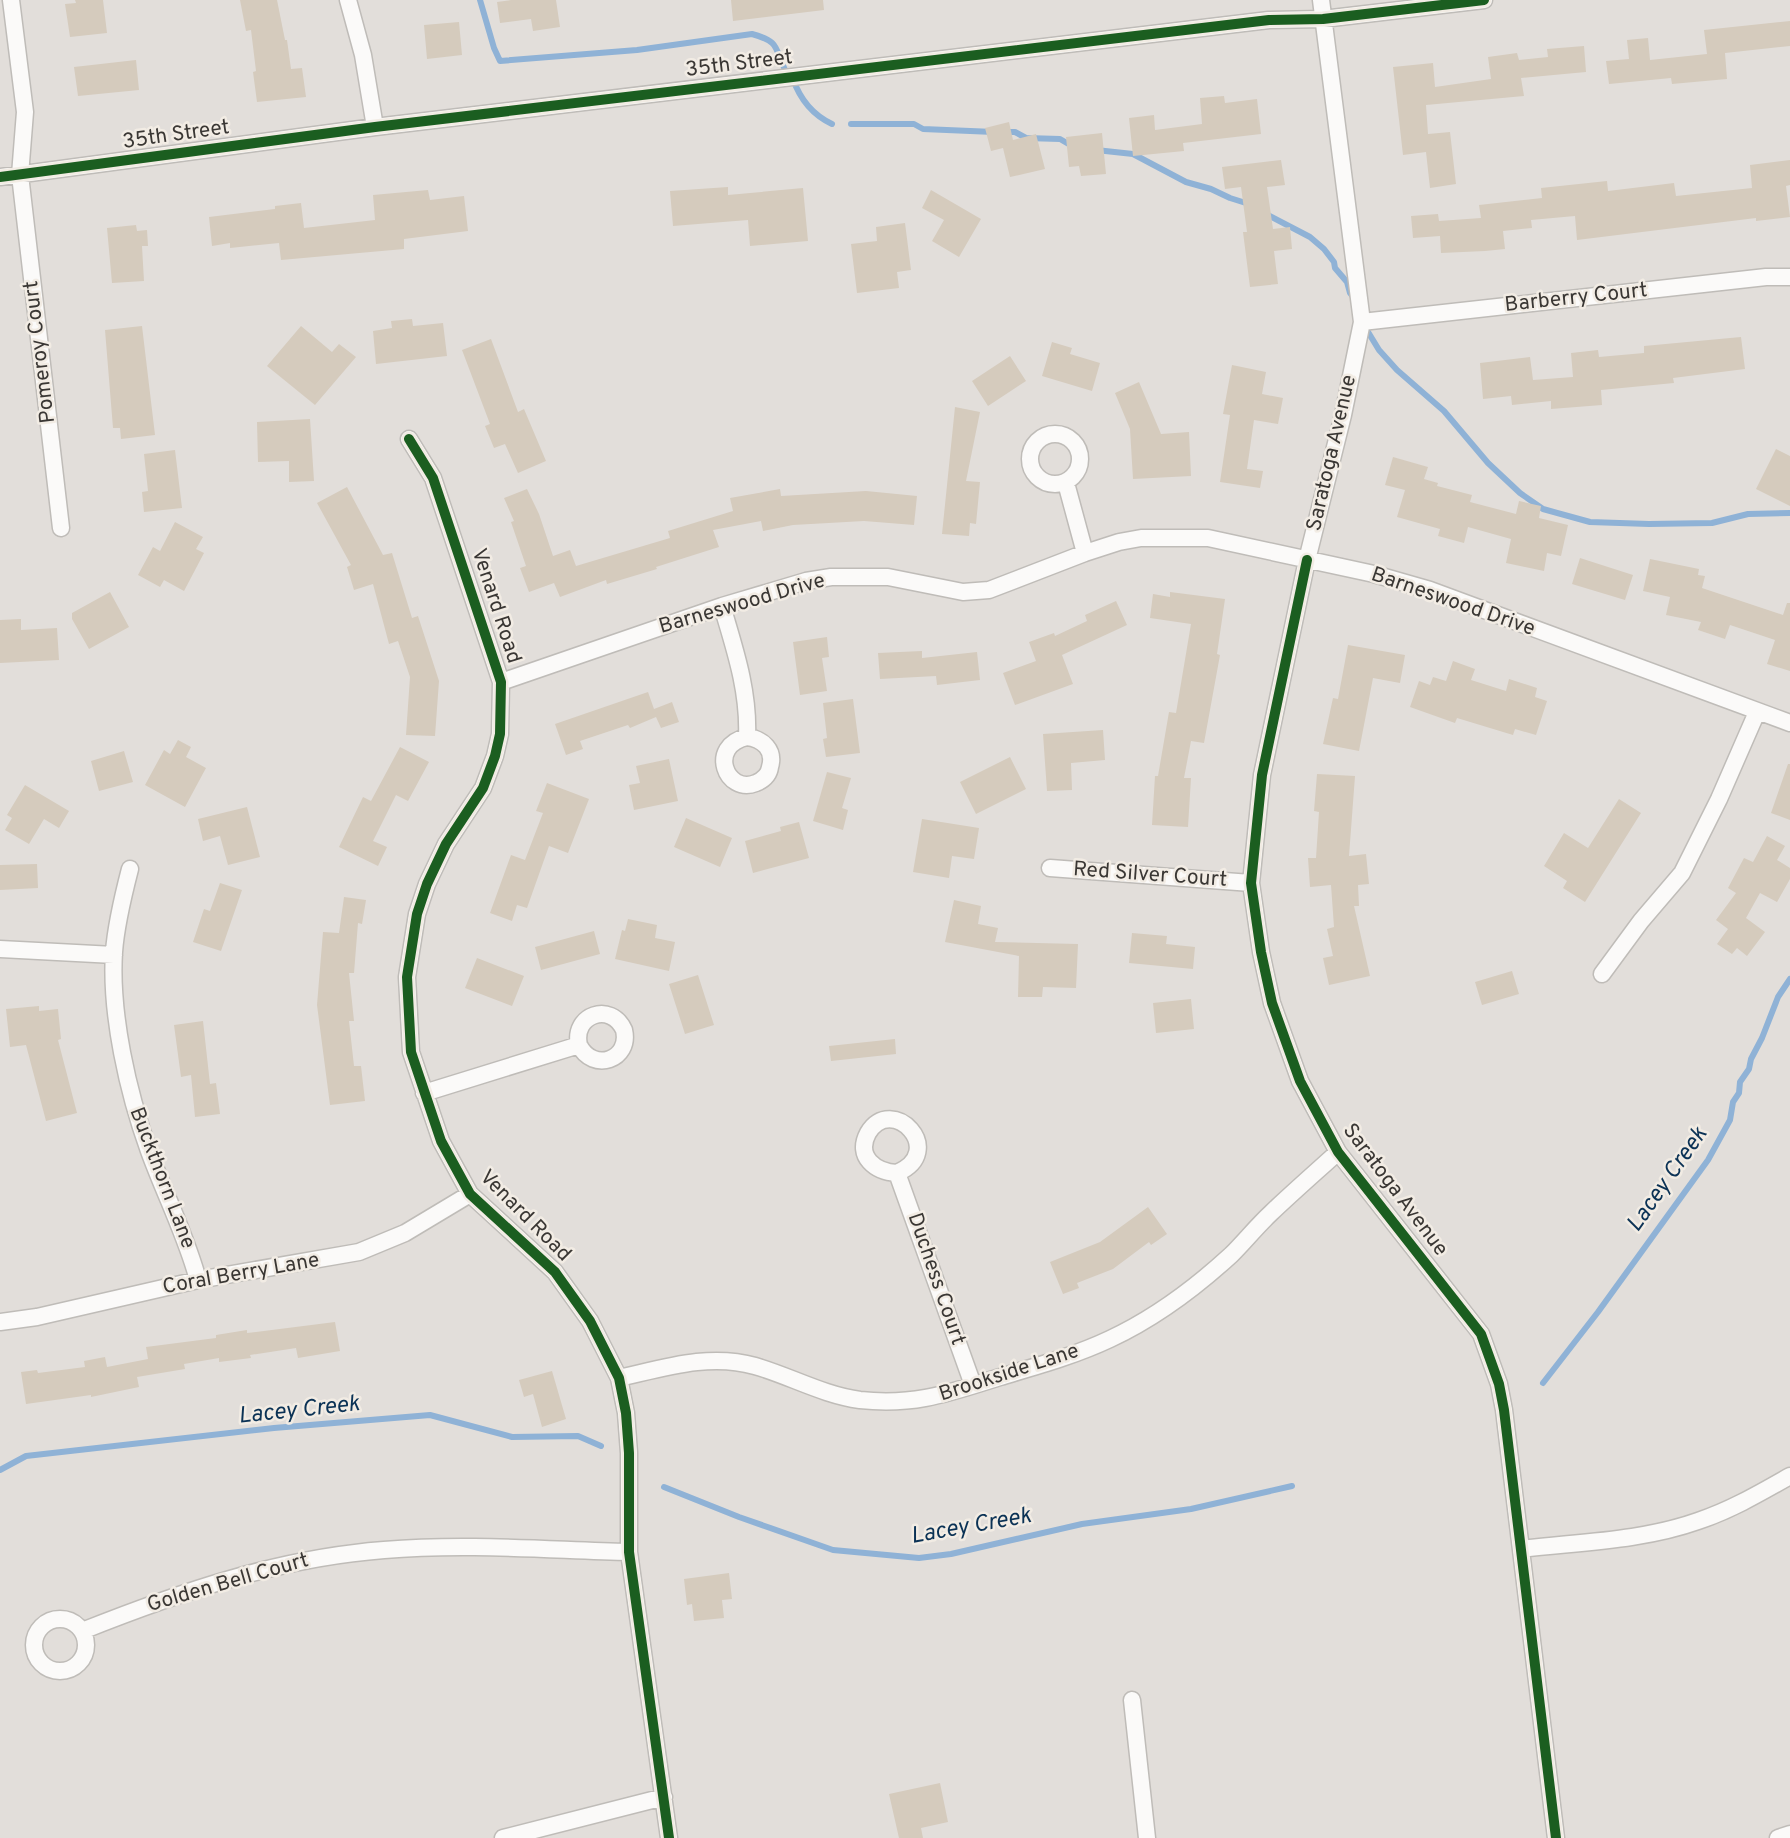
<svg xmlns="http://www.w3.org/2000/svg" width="1790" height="1838" viewBox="0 0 1790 1838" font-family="Overpass,sans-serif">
<rect width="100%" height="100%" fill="#e2deda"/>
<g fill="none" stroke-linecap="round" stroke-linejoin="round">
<!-- stream -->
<path stroke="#8fb2d6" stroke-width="6" d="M480,0L494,48L500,61L637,50L752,34C781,42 774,48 786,72
M793,79C800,99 813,115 832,124
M851,124H914L923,129L994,132
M1005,132H1015L1026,138L1060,139L1072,146
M1096,150L1133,154L1186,182L1211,189L1230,198L1249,204
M1264,213L1310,237L1324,249L1334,262L1335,268L1347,282L1350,293L1354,298
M1365,327L1379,350L1397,370L1444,411L1488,463L1520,493L1543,509L1590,522L1649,524L1712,523L1748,514L1790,513
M1543,1383L1598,1312L1708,1160L1730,1120L1733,1102L1739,1093L1740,1082L1749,1069L1751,1059L1762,1038L1778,997L1790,979
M0,1470L26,1456L274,1428L430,1415L512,1437L578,1436L601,1446
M664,1487L739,1517L833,1550L919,1558L951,1554L1082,1524L1191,1509L1292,1486"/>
</g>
<!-- building -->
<path fill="#d5cbbd" d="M75,0H103L107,33L70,37L65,4L76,3Z
M240,0H277L285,40H287L291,69L302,68L306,97L257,102L253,72L256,71L251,30L246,31Z
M511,0H556L560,27L533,31L531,19L500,23L497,2Z
M731,0H823L824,10L733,21Z
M1790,21V46L1725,53L1727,79L1672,84L1671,78L1609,84L1606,61L1629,59L1627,40L1648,38L1650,60L1707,54L1704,30Z
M459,22L462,55L427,59L424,25Z
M1584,46L1586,72L1521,78L1524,96L1426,105L1428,134L1450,132L1456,184L1430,188L1426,152L1403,155L1393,67L1433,63L1435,87L1491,79L1488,57L1517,53L1519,60L1548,57L1547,49Z
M136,60L139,90L78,96L74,67Z
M1224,96L1225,103L1257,99L1261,134L1183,143L1184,151L1133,156L1129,118L1154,115L1155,130L1202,124L1200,98Z
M1009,122L1013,140L1036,134L1045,169L1010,177L1003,148L991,151L985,128Z
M1102,133L1106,174L1081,176L1079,166L1069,167L1066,137Z
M1281,160L1285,185L1267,187L1273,229L1290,227L1292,249L1274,251L1278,284L1250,287L1243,232H1247L1241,187L1225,189L1222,167Z
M1790,160V185L1786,186L1790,217L1756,221V218L1577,240L1575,216L1531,220L1532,228L1503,231L1505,249L1485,251L1441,253L1440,236L1413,238L1411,216L1438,214L1439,221L1481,218L1479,205L1542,198L1541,188L1607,181L1608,191L1674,183L1676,196L1752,188L1750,165Z
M728,187V195L803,188L808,241L750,246L748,220L673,226L670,191Z
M428,190L430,200L464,196L468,231L404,239V249L281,260L279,243L230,248V243L212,246L209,217L275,209V206L301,203L304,228L375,220L373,195Z
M931,190L981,219L959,257L932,241L944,220L922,208Z
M905,223L911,270L897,272L899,288L857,293L851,244L877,241L876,227Z
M136,225L137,231L147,230L148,246H142L144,281L112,283L107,228Z
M412,319L413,326L443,323L447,356L376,364L373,331L392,328L391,321Z
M142,326L155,435L121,439L120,428H113L105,330Z
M301,326L332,352L339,344L356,357L315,405L267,366Z
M1741,337L1745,369L1673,378L1674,383L1601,390L1602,405L1551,409V401L1512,405L1511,396L1483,399L1480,363L1530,357L1533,380L1573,377L1571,353L1598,350L1599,357L1644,353V346Z
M491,339L518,412L524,409L546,461L518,473L505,444L494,448L485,426L490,424L462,350Z
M1052,342L1072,348L1070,354L1100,363L1092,391L1042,376Z
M1010,356L1026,381L988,406L972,381Z
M1232,365L1266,372L1262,394L1283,398L1278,424L1254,420L1247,469L1263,471L1260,488L1220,482L1230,415L1223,414Z
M1139,382L1161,434L1189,432L1191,476L1133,479L1130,429L1115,393Z
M955,407L980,412L966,481L980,482L976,524L970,523L969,536L942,534Z
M310,419L314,481L289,482V461L258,462L257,422Z
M1776,449L1790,456V506L1756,489Z
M175,450L182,508L144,512L142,492L148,491L144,454Z
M1393,457L1428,467L1424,479L1438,483L1437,486L1472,495L1470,502L1516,514L1519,501L1541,506L1539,518L1568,525L1561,556L1547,553L1544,571L1506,563L1511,539L1468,527L1464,543L1438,536L1440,529L1397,517L1405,490L1385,485Z
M347,487L383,555L392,553L412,618L418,616L439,681L435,736L406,735L410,677L398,641L389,644L373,584L354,590L347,567L351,565L317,503Z
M527,489L539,514L553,556L570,550L576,566L670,538L668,531L733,511L730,498L780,489L781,496L866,491L917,496L914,525L864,521L793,525L763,531L761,521L713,530L719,547L656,567L657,569L607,584L606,580L560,597L554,583L529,592L520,568L526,566L511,522L514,521L504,498Z
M175,522L203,537L196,549L204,553L184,591L164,580L160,587L138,575L153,547L160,551Z
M1580,558L1633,575L1625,600L1572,584Z
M1650,559L1699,569L1698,575L1705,576L1702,588L1783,615L1787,603H1790V671L1767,664L1775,640L1730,625L1725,639L1698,630L1701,622L1666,615L1670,597L1643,591Z
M110,592L129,627L89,649L72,619V613Z
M1170,592L1225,599L1217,654L1220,655L1204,743L1191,741L1184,778H1191L1188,827L1152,825L1155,776H1158L1169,712L1176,713L1191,624L1150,618L1153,594L1170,597Z
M1116,601L1127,625L1062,655L1073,684L1015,705L1003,673L1036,661L1029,642L1054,633L1055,636L1087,621L1085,615Z
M21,619V630L57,628L59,660L0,663V620Z
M827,637L829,657L822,658L827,691L800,695L793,642Z
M1348,645L1405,655L1400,683L1373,678L1359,751L1323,744L1333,698L1338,699Z
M922,651V658L977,652L980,680L937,685L936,676L880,679L878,653Z
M1453,661L1475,669L1471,680L1506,691L1509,679L1537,688L1535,697L1547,701L1536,735L1515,729L1513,735L1457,718L1455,723L1410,707L1419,681L1430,685L1433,677L1446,681Z
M648,692L654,709L672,702L679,722L661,728L656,717L630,728L628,725L580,741L583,749L566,755L555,724Z
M853,699L860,753L826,757L823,739L827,738L823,703Z
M1103,730L1105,760L1071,763L1072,790L1047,791L1043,734Z
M178,740L191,747L186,757L206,768L185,807L145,785L164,750L170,754Z
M400,747L429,762L408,801L396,795L373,841L387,847L378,866L339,847L363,797L371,801Z
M124,751L133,782L99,791L91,761Z
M1010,757L1026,789L976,814L960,782Z
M669,759L678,801L634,810L629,785L640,783L636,766Z
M1788,764H1790V820L1771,813Z
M827,772L851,778L842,808L848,810L843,830L813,821Z
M1317,774L1355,776L1349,856L1366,854L1369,884L1358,885L1359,906H1354L1370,976L1329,985L1323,958L1333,956L1327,929L1334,927L1331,885L1310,887L1308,858H1316L1319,812L1314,811Z
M547,783L589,799L568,853L549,846L527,908L517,905L512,921L490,913L511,855L525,860L543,813L536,811Z
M25,785L69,811L59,828L44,819L29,844L5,830L12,818L7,815Z
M1619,799L1641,813L1585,902L1563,888L1567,881L1544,866L1564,833L1588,848Z
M247,807L260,857L228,865L220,836L203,841L198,819Z
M686,818L732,838L720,867L674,847Z
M922,819L979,828L974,859L952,856L949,878L913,872Z
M799,822L809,858L753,873L745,841L781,831L780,827Z
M1767,836L1785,846L1777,860L1790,868V879L1777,902L1760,893L1746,918L1765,932L1747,956L1737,948L1732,954L1717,944L1728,929L1716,920L1736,893L1728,888L1744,858L1753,862Z
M37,864L38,888L0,890V865Z
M220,883L242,890L221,951L193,942L204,909L210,911Z
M344,897L366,900L362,924L358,923L354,973H349L354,1021H349L354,1066H361L365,1101L330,1105L317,1005L323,932L339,933Z
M954,900L981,906L978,924L998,928L995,942L1078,944L1076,988L1043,987L1042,997H1018L1019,956L945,942Z
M628,919L657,925L655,938L675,942L669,971L615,959L622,930L625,931Z
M594,931L600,954L541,970L535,947Z
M1132,933L1167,936L1166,944L1195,947L1193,969L1129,963Z
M477,958L524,976L512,1006L465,988Z
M1512,971L1519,994L1482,1005L1475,982Z
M698,975L714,1025L685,1034L669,984Z
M1191,999L1194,1029L1156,1033L1153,1003Z
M39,1006V1011L58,1009L61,1039L58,1040L77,1113L46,1121L26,1045L10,1047L6,1009Z
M203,1021L210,1084L216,1083L220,1114L195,1117L191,1075L181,1077L174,1025Z
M895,1039L896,1054L831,1061L829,1046Z
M1148,1207L1167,1234L1151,1245L1149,1242L1113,1269L1077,1283L1079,1288L1063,1294L1050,1262L1100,1242Z
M335,1322L340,1351L298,1358L296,1348L250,1355L251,1358L219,1362V1358L184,1364L185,1369L137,1377L139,1387L91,1397V1395L26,1404L21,1372L37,1370L38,1373L85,1367L84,1361L105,1357L107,1367L148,1359L146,1347L216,1338V1335L247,1330V1333Z
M552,1371L566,1419L542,1427L533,1394L524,1397L519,1380Z
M729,1573L732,1599L722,1600L724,1618L694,1621L692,1604L687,1605L684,1579Z
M940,1783L948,1822L921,1828L923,1838H899L889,1794Z"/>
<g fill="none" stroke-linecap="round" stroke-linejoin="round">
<defs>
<path id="minor" d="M11,0L25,112L20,175L61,528
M348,0L363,55L375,127
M1321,0L1362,322L1343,415L1307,560L1262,775L1251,883L1261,952L1272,1003L1300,1081L1338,1152L1481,1334L1499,1384L1504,1410L1556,1838
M0,177L375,127L1269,20L1323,19L1484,0
M1362,322L1766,277H1790
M1030 459a25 25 0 1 1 50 0a25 25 0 1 1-50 0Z
M409,439L433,478L501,682L500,734L495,756L483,788L446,844L427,884L417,914L407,977L411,1052L441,1141L470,1194L555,1272L590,1321L619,1378L626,1413L629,1453V1552L669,1838
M1066,483L1085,553
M722,606C735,650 749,691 747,737C707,746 726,795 756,783C763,780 769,775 770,767C775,750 763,739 747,737
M501,682L722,606L806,581L831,577H888L963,592L989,590L1085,553L1119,542L1141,538H1208L1374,574L1430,590L1790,723
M1050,868L1251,883
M130,869C123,896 116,924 114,952C110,1014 128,1093 149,1151C165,1195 186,1235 198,1280
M0,949L114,955
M1602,974L1641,921L1682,873L1719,799L1757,712
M424,1093L579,1045C593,1073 631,1060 624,1030C611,1001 572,1015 579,1045
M897,1173C948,1151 892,1093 868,1133C855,1157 876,1172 897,1173L973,1385
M0,1322L37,1317L198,1280L359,1252L405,1233L470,1194
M619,1378C664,1368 709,1353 755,1366C790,1376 823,1395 860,1400C915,1406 949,1393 1000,1377C1037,1366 1074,1356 1110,1339C1155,1318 1195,1288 1231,1255C1245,1241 1257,1226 1271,1213C1293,1192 1316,1172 1338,1152
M1521,1549C1579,1542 1642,1541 1698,1521C1731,1510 1760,1493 1790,1476
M34 1645a26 26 0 1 1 52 0a26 26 0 1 1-52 0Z
M82,1631C180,1592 279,1558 384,1550C465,1543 548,1550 629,1552
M1132,1700L1147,1838
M503,1838L664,1797
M1778,1838L1790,1834"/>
</defs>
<!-- minor casing -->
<use href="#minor" stroke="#bfbcb8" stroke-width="19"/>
<!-- minor -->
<use href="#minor" stroke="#fbfaf9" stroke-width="16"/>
<defs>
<path id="cycleway" d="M0,177L375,127L1269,20L1323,19L1484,0
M409,439L433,478L501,682L500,734L495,756L483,788L446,844L427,884L417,914L407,977L411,1052L441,1141L470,1194L555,1272L590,1321L619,1378L626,1413L629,1453V1552L669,1838
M1307,560L1262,775L1251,883L1261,952L1272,1003L1300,1081L1338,1152L1481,1334L1499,1384L1504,1410L1556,1838"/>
</defs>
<!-- cycleway casing -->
<use href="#cycleway" stroke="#f2ece4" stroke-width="15"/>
<!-- cycleway -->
<use href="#cycleway" stroke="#1b5e20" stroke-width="10"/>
</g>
<g text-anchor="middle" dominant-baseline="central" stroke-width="5" stroke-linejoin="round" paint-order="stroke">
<!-- street labels -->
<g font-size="21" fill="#3a3734" stroke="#f2ece4">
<text transform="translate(739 64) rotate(-7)">35th Street</text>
<text transform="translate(176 135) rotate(-8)">35th Street</text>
<text transform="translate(1576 298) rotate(-6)">Barberry Court</text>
<text transform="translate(40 352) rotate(-97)">Pomeroy Court</text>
<text transform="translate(1332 453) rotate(-77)">Saratoga Avenue</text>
<text transform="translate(1453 602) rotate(19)">Barneswood Drive</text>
<text transform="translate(742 604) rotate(-16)">Barneswood Drive</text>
<text transform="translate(496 606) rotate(72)">Venard Road</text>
<text transform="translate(1150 875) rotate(4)">Red Silver Court</text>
<text transform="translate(162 1178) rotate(69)">Buckthorn Lane</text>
<text transform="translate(1395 1190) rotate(53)">Saratoga Avenue</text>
<text transform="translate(525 1216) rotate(45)">Venard Road</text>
<text transform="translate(241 1274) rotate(-10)">Coral Berry Lane</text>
<text transform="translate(936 1279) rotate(71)">Duchess Court</text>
<text transform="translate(1009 1373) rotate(-18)">Brookside Lane</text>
<text transform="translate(228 1583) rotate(-16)">Golden Bell Court</text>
</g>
<!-- water labels -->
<g font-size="23" font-style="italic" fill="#0b3255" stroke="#f2ece4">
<text transform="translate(1668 1180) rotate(-55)">Lacey Creek</text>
<text transform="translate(299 1411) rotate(-6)">Lacey Creek</text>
<text transform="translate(971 1527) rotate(-10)">Lacey Creek</text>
</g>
</g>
</svg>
